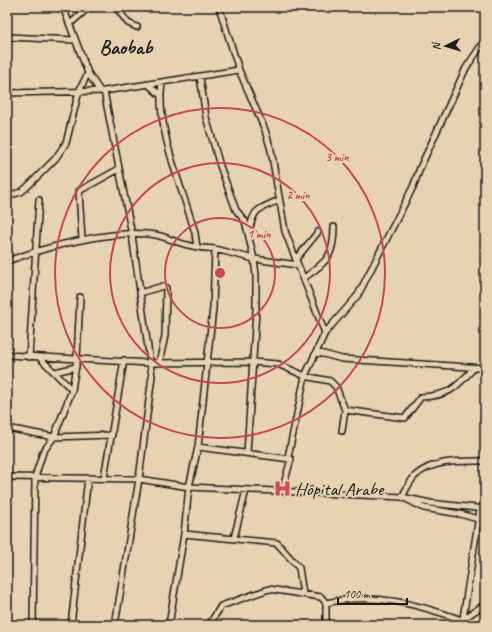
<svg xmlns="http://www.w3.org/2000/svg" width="492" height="632" viewBox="0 0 492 632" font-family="Caveat,sans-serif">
<rect width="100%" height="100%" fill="#e7d2b1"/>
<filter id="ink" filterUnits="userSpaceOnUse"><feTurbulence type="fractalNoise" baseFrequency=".025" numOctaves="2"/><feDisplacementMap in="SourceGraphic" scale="8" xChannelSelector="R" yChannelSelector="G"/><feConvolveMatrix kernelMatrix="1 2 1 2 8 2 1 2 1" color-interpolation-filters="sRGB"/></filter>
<g filter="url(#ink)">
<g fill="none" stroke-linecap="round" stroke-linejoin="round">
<defs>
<path id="minor" d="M63,7L88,73L100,91
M116,7L128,23L137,27
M70,24L89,7
M7,37L75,40
M200,77L206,117L220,166L236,210L245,221L254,259L298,265L285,231L271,150L265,130L239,70L219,7
M162,83C155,128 183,189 195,233L197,247
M149,85L160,95
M104,91L132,235L152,376L139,479L115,625
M7,93L104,91L239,70
M7,196L21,192L26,188L55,159L66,143L79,91L88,73
M249,232C254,207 258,210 279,200
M82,240L79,191L119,169
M215,249L254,259L256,275V311L247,453
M296,259L318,232
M7,261C47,247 114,228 156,235C167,237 177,243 188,245C197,248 206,248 215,249L213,308L198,447L189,487L184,534L169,625
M298,265L325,333
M304,278C327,261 334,257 334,227
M140,293L163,286L166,288L165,336L159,363
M316,352L342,359L485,368
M7,355L149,363L252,362L278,364L305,376L330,381L336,387L345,410L342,431
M29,357L39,200
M40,358L72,390
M55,372L76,367
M345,410L405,418L421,397C449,396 456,388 474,368
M7,428L54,437L112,435
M198,447L290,459
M485,461C463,461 433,459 415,476C410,481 406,490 402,497L424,508L460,514L485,521
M7,477L139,479L189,487L402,497L430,503L485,509
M104,478L124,360
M282,491L291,459L288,457L305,376L325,333L358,295L413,187L420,168L466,68L485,40
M184,534L277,543L299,568L303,594
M234,538L246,490
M326,603C374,592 417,604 462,620L485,604
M33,625L35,477L43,452L54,437L72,390L77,359L80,297
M71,625L88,478
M209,625L221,606L269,589L321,597L326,603V625
M462,625L480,509"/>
</defs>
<!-- minor casing -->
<use href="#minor" stroke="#1c1c1c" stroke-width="8"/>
<!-- minor -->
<use href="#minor" stroke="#e7d2b1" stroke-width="5"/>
</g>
</g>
<!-- distance rings -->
<g fill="none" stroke="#c84758" stroke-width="2">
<circle cx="220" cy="273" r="55"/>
<circle cx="220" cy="273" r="110"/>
<circle cx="220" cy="273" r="165"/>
</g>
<!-- icons -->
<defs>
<symbol id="hospital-bare" viewBox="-9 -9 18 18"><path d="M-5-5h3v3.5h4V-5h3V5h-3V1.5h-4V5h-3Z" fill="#d1495b" stroke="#e7d2b1" stroke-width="2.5" paint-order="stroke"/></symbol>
</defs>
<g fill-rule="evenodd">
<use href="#hospital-bare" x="270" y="476" width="25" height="25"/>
</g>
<g text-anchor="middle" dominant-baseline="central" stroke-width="4" stroke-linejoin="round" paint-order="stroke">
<!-- poi labels -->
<g font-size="19" fill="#1c1c1c" stroke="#e7d2b1" text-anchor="start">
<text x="295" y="489">Hôpital Arabe</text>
</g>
<!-- neighbourhood labels -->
<g font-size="20" font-weight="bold" fill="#1c1c1c" stroke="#e7d2b1">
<text x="126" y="47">Baobab</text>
</g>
</g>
<circle cx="220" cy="273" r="6" fill="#c84758" stroke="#e7d2b1" stroke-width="2"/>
<g font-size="12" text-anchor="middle" font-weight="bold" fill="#c84758" stroke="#e7d2b1" stroke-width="4" stroke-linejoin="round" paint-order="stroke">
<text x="337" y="161">3 min</text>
<text x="298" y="199">2 min</text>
<text x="259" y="238">1 min</text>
</g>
<!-- margin -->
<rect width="492" height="632" fill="none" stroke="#e7d2b1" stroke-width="24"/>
<rect x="12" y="12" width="468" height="608" fill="none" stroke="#1c1c1c" stroke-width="1.5" filter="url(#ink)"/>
<!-- north arrow -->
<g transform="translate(446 46) rotate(265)" stroke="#e7d2b1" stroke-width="3" paint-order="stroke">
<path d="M0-3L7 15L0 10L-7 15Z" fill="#1c1c1c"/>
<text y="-6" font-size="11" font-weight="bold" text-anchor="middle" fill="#1c1c1c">N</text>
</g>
<!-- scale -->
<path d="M338 598v6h69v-6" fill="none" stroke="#1c1c1c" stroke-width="2"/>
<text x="344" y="598" font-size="12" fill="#1c1c1c" stroke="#e7d2b1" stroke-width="3" paint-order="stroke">100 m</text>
</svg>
